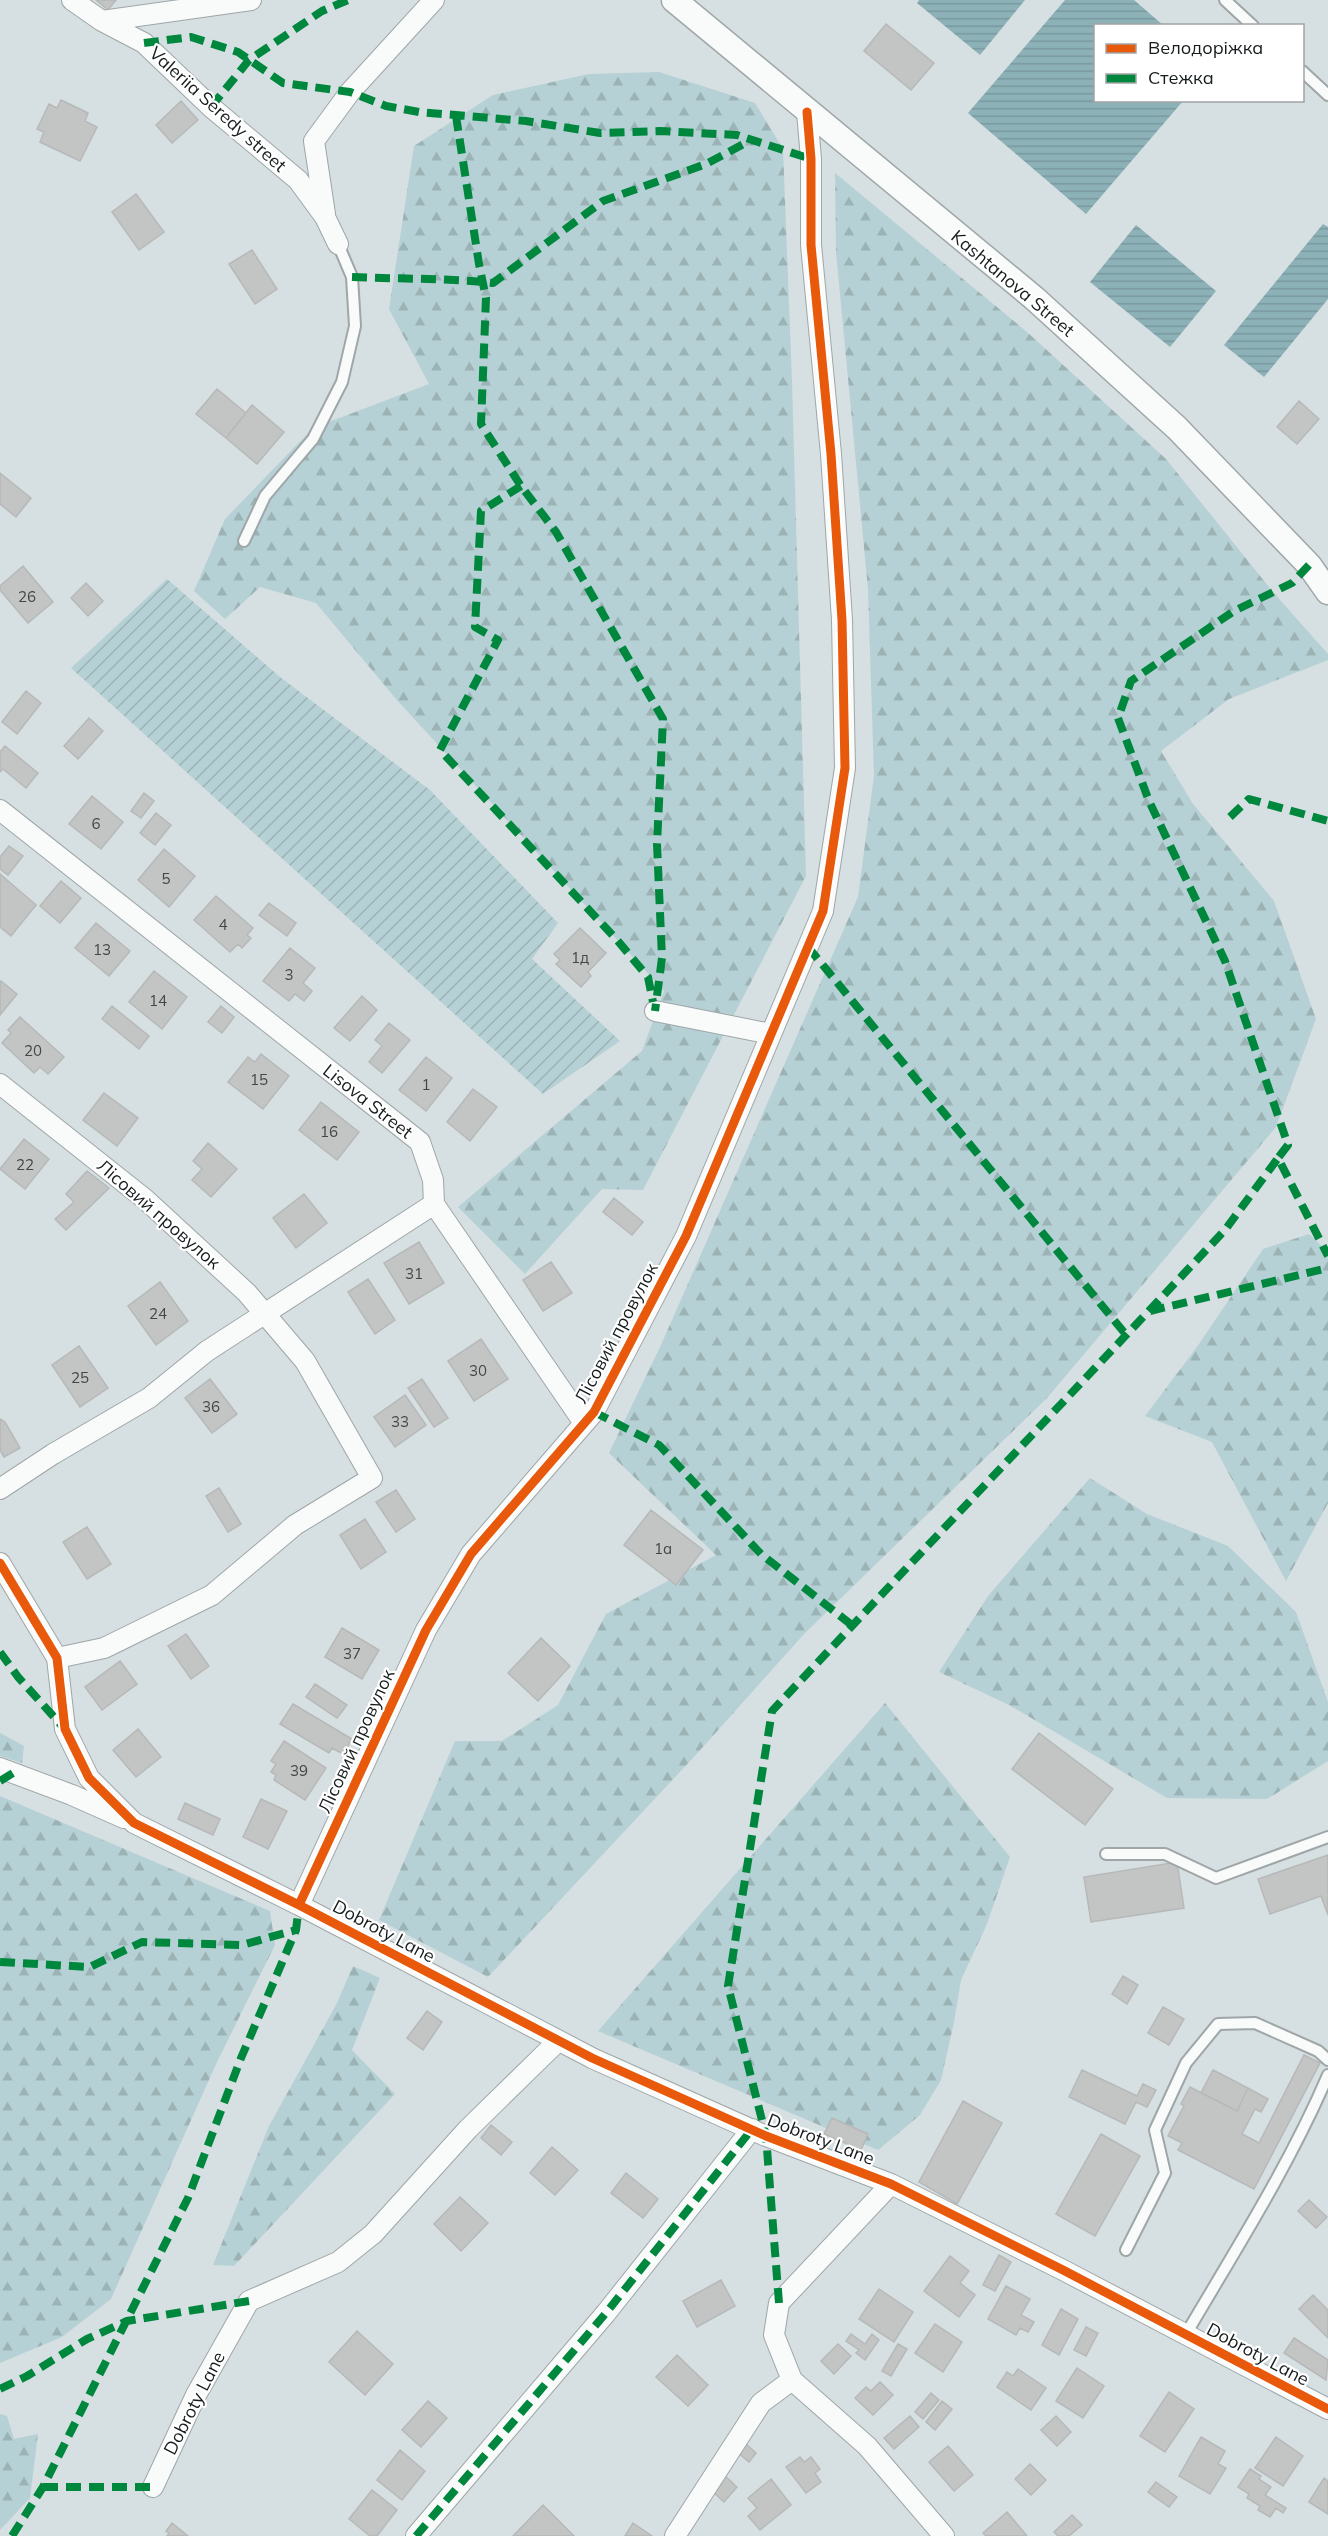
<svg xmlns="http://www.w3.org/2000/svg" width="1328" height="2536" viewBox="0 0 1328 2536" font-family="Mulish,sans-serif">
<defs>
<pattern id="forest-firs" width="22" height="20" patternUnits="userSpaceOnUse" patternTransform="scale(1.5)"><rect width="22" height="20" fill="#b6d1d5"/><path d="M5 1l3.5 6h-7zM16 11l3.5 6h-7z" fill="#9cb3b6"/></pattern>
<pattern id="garden-furrows" width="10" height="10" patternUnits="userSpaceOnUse" patternTransform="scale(1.5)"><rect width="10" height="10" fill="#b6d1d5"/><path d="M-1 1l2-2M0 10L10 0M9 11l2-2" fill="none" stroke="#9cb3b6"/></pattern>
<pattern id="water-rules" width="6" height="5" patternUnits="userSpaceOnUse" patternTransform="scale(1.5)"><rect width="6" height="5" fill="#8cb2b8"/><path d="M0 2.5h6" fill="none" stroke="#78989e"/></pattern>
</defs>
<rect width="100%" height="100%" fill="#d6dfe1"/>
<!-- forest -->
<path fill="url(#forest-firs)" d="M659,72L755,103L783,149L792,381L806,876L643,1190L602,1189L525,1274L458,1207L642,1051L664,991L396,699L316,603L260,587L225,619L194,591L225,519L313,428L429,384L389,309L414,146L493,95L589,74Z
M835,173L1027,332L1166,459L1273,592L1328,654V660L1229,699L1161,751L1193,804L1274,901L1316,1019L1276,1127L1047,1398L804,1634L693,1758L488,1977L379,1920L455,1741H502L558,1705L606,1614L716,1555L609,1453L661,1345L858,897L874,776L868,589L836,252Z
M1309,1234L1328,1252V1503L1286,1581L1212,1442L1145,1416L1197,1347L1263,1249Z
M1090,1478L1147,1514L1228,1546L1296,1612L1328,1702V1761L1267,1799L1167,1798L1009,1705L939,1672L988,1596Z
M885,1703L1010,1857L987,1924L961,1980L954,2022L941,2080L920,2115L878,2150L598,2031Z
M0,1733L24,1746L22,1763L0,1756Z
M0,1796L270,1911L275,1945L217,2062L111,2299L62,2337L0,2363Z
M353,1966L380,1978L352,2050L395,2094L234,2266L213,2265L269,2126L336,2005Z
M0,2414L7,2416L14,2439L38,2434L30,2498L0,2530Z"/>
<!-- garden -->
<path fill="url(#garden-furrows)" d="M167,579L280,677L430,790L558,923L532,959L620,1041L543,1094L71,668Z"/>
<!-- water -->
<path fill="url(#water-rules)" d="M919,0H1025L980,55L917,3Z
M1065,0H1134L1163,25L1096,26V100L1183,101L1086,214L968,113Z
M1323,224L1328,227V299L1264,377L1224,345Z
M1136,225L1216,291L1170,347L1090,282Z"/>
<!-- building -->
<path fill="#c3c5c4" stroke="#b7b8b8" stroke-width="1.5" d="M96,0H116L108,10Z
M886,24L934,63L911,90L864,51Z
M61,100L88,113L85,121L97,127L80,161L40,142L44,132L37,129L49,104L57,108Z
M181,101L198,120L172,143L156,125Z
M136,194L164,232L139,250L112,212Z
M252,250L277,289L255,304L229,264Z
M217,389L246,413L226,438L196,414Z
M1299,401L1319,419L1297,444L1277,427Z
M252,405L284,432L257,464L226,438Z
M0,473L31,498L16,517L0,504Z
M23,566L53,602L28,623L0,590V586Z
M86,583L103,601L88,616L71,598Z
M26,691L41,703L17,734L2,722Z
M89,718L103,731L78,759L64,746Z
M5,746L38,773L26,788L3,769L0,772V752Z
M144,793L154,801L141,818L131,811Z
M92,796L123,822L101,849L69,824Z
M156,813L171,825L155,845L140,833Z
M9,846L23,856L8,875L0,869V857Z
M164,849L195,876L169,907L138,880Z
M0,874L36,905L11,936L0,927Z
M61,881L81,898L60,923L40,906Z
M216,896L253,928L247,935L251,938L242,948L238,944L230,952L194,920Z
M269,903L296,923L287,936L259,915Z
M96,923L130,951L109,976L75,948Z
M580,928L606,953L588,972L591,976L581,987L556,964L560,960L554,954Z
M290,948L315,968L303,983L312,991L304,1001L295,994L289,1001L263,981Z
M154,971L187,997L162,1029L129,1002Z
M1,981L17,994L0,1015V983Z
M362,996L377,1010L350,1041L334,1028Z
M112,1006L149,1036L139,1049L102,1019Z
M221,1006L234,1017L222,1033L208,1022Z
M20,1017L64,1057L48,1074L40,1067L34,1073L2,1043L11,1033L8,1030Z
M389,1023L410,1040L382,1073L369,1062L382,1046L375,1040Z
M261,1054L289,1076L263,1109L228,1082L248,1057L255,1062Z
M426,1057L452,1078L426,1111L399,1090Z
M473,1089L497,1107L470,1141L447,1122Z
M104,1093L138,1118L117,1146L83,1120Z
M321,1102L359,1132L337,1160L299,1130Z
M24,1139L49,1159L25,1189L0,1169Z
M208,1143L237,1169L211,1197L192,1180L202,1169L193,1161Z
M87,1171L109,1188L66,1230L55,1219L74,1202L66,1194Z
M304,1194L327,1223L296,1248L273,1218Z
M614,1198L643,1222L632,1235L603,1212Z
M419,1242L444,1283L409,1304L384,1263Z
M551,1262L572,1293L543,1311L523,1280Z
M368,1279L395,1320L375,1334L348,1292Z
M160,1282L188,1321L156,1345L128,1306Z
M481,1339L508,1379L474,1401L448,1361Z
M79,1346L108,1388L80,1407L52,1365Z
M210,1379L237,1414L212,1433L185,1398Z
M422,1379L448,1418L434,1427L408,1388Z
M405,1395L426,1425L395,1447L374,1417Z
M0,1419L5,1422L20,1448L4,1457L0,1450Z
M219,1488L241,1524L228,1532L206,1496Z
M396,1490L415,1519L396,1532L376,1502Z
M651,1510L703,1550L676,1585L624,1545Z
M365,1519L386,1552L361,1569L340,1535Z
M87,1527L111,1564L87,1579L63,1542Z
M342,1628L379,1650L362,1679L325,1657Z
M186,1634L209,1666L191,1679L168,1646Z
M541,1638L570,1666L538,1701L508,1673Z
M120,1661L137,1684L102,1710L85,1687Z
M315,1684L347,1705L337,1718L306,1697Z
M293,1704L352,1739L343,1754L332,1748L329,1753L280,1724Z
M138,1729L161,1757L136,1777L113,1750Z
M1039,1733L1113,1789L1085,1825L1012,1769Z
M284,1741L326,1768L305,1800L274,1780L276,1775L271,1772L276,1764L271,1761Z
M261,1799L287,1811L268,1849L243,1837Z
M185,1803L220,1819L213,1835L178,1819Z
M1328,1855V1915L1321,1896L1270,1914L1258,1879Z
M1177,1862L1184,1908L1091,1922L1084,1877Z
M1123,1976L1138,1985L1127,2004L1112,1994Z
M1163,2007L1184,2019L1169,2045L1148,2033Z
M427,2011L442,2022L423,2050L407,2038Z
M1304,2055L1320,2063L1254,2189L1178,2150L1182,2143L1168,2136L1184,2106L1181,2104L1190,2087L1237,2111L1248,2088L1268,2099L1261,2112L1255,2109L1242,2134L1259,2143Z
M1082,2070L1137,2096L1143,2084L1156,2090L1147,2107L1136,2102L1125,2124L1069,2097Z
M1213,2070L1248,2088L1237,2111L1201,2093Z
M963,2101L1002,2123L957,2204L919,2182Z
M832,2118L868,2134L861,2150L824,2134Z
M491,2125L512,2142L501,2155L481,2138Z
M1101,2134L1140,2156L1095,2236L1056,2214Z
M552,2147L578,2170L555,2195L530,2173Z
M626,2173L658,2199L643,2218L611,2193Z
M460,2197L488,2223L461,2251L434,2224Z
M1309,2200L1327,2217L1316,2228L1298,2211Z
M999,2255L1011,2262L995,2291L983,2285Z
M950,2256L969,2271L960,2283L975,2295L959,2317L924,2291Z
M721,2280L735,2306L697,2327L683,2301Z
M1006,2286L1030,2299L1021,2315L1034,2322L1028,2332L1020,2328L1016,2335L988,2319Z
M879,2289L913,2312L894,2342L859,2319Z
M1313,2295L1328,2310V2338L1299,2309Z
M1061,2309L1078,2319L1059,2355L1042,2345Z
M935,2324L962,2342L943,2372L915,2353Z
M1086,2327L1098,2333L1086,2356L1074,2350Z
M357,2331L393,2364L365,2395L329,2362Z
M851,2334L865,2344L872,2334L879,2340L865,2360L856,2353L859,2350L846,2341Z
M1294,2338L1328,2360L1326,2380L1284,2353Z
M838,2344L851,2356L834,2374L821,2361Z
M898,2344L907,2349L891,2376L882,2371Z
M677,2355L708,2385L688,2406L656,2377Z
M1077,2368L1104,2386L1083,2418L1056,2401Z
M1018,2369L1046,2388L1031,2410L997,2387L1007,2372L1013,2376Z
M880,2382L893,2395L873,2415L855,2398L866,2387L871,2391Z
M1169,2392L1194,2409L1165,2452L1140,2436Z
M931,2393L939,2400L923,2419L915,2412Z
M428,2401L447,2418L421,2447L402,2430Z
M942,2401L952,2409L935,2430L926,2422Z
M910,2416L919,2427L894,2449L884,2438Z
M1056,2416L1071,2432L1057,2446L1041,2430Z
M1201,2437L1225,2451L1218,2464L1226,2468L1210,2494L1179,2476Z
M1276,2437L1303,2456L1283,2486L1255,2468Z
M745,2443L756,2453L749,2462L737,2452Z
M948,2446L973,2475L954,2491L929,2462Z
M400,2450L425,2471L402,2500L377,2480Z
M800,2457L804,2462L811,2457L820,2469L815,2473L821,2482L806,2493L786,2467Z
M1030,2464L1046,2480L1031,2495L1015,2479Z
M1250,2469L1261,2476L1259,2479L1271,2487L1265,2495L1286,2508L1283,2513L1276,2508L1270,2517L1258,2510L1260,2506L1247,2498L1249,2494L1238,2487Z
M724,2475L737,2487L724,2502L710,2489Z
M1324,2478L1328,2481V2514L1309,2502Z
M771,2479L791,2505L760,2530L748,2516L757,2508L748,2498Z
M1156,2482L1177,2497L1169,2507L1148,2492Z
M372,2490L397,2510L377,2536H370L349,2519Z
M543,2505L574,2536H513Z
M1007,2512L1027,2536H986L983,2533Z
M1072,2515L1082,2525L1069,2536H1058L1054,2532Z
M172,2523L188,2536H167L169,2533L166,2531Z
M633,2523L652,2536H625Z"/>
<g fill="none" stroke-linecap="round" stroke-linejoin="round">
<defs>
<path id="service" d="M1225,0L1253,26
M1302,71L1328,95
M244,541L265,496L313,439L342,382L355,326L352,277L338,244
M1106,1854H1165L1216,1878L1328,1837
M1126,2250L1165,2173L1155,2130L1186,2063L1218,2024L1255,2023L1318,2051L1328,2060
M1186,2334C1236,2249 1289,2166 1328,2075"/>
<path id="minor" d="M72,0L102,21L144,43L211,107L298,180L325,217L338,244
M102,21L251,0
M325,214L314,141L350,92L434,0
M0,810L420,1142L433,1180L434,1204L207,1351L149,1398L53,1454L0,1489
M655,1011L771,1034
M0,1084L145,1199L247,1293L305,1361L372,1478L295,1525L212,1595L104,1648L57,1658
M434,1204L584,1423
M0,1563L57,1658L65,1729L89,1778L134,1823L299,1905L426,1630L471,1554L594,1412L686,1236L823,911L845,768L842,620L831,454L811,245V159L807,112
M0,1768L72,1795L124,1818
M299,1905L592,2058L766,2136L891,2184L1063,2270L1328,2409
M891,2184L779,2303L774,2335L792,2380L867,2446L944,2536
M153,2487L196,2395L249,2301L338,2262L373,2234L468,2129L558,2041
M416,2536L606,2313L752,2129
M675,2536L761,2403L792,2380"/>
<path id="tertiary" d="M674,0L1034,298L1177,428L1309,565L1328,592"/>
</defs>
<!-- service casing -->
<use href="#service" stroke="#9fa6a7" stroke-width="14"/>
<!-- minor casing -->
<use href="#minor" stroke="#9fa6a7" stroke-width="22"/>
<!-- tertiary casing -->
<use href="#tertiary" stroke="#9fa6a7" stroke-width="27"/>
<!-- service -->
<use href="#service" stroke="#f9fafa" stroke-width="10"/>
<!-- minor -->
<use href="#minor" stroke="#f9fafa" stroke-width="20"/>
<!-- tertiary -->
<use href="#tertiary" stroke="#f9fafa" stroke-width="24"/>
<!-- quiet -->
<path stroke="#00873e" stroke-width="8" stroke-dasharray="15 8" stroke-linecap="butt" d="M144,43L191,37L238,52L283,83L350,92L386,106L419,112L526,121L600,133L660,131L737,135L811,159
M211,107L249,60L322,11L348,0
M456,116L479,264L486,298L481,424L521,486L556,532L663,719L657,844L662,958L655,1011
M352,277C399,279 446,278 493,283L603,201L706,164L751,140
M521,486L481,511L475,627L498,640L440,750L617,940L648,977L653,1002
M1309,565L1292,583L1234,611L1131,681L1118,718L1149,801L1225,961L1288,1145L1278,1158L1328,1256
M1230,817L1249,799L1328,821
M808,947L1127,1336
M1150,1311L1328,1268
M594,1412L659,1445L761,1554L853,1626
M0,1652L18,1677L63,1727
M0,1781L13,1773
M0,1962L90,1967L142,1942L242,1945L296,1930
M779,2303L766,2136L728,1986L772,1711L1225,1230L1278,1158
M0,2389L27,2376L87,2339L127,2321L249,2301
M43,2487H153
M12,2536L43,2487L188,2198L241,2058L296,1930L299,1905
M416,2536L606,2313L752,2129"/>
<defs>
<path id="cycleway" d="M0,1563L57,1658L65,1729L89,1778L134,1823L299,1905L426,1630L471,1554L594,1412L686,1236L823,911L845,768L842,620L831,454L811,245V159L807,112
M299,1905L592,2058L766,2136L891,2184L1063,2270L1328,2409"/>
</defs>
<!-- cycleway casing -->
<use href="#cycleway" stroke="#fff" stroke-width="13"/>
<!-- cycleway -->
<use href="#cycleway" stroke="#e8590c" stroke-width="9"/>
</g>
<g text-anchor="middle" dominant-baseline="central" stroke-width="4.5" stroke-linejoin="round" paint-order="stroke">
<!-- number labels -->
<g font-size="15" fill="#414647">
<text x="27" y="596">26</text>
<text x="96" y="823">6</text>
<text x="166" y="878">5</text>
<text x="223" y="924">4</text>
<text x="102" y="949">13</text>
<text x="580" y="957">1д</text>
<text x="289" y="974">3</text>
<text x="158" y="1000">14</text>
<text x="33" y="1050">20</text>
<text x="259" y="1079">15</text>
<text x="426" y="1084">1</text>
<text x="329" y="1131">16</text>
<text x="25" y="1164">22</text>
<text x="414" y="1273">31</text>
<text x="158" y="1313">24</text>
<text x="478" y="1370">30</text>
<text x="80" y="1377">25</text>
<text x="211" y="1406">36</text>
<text x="400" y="1421">33</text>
<text x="663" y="1548">1а</text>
<text x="352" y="1653">37</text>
<text x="299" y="1770">39</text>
</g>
<!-- street labels -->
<g font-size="18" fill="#161c1d" stroke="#fff">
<text transform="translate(218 109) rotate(42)">Valeriia Seredy street</text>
<text transform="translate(1013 283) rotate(40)">Kashtanova Street</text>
<text transform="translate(368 1101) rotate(38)">Lisova Street</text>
<text transform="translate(159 1214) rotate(41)">Лісовий провулок</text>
<text transform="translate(616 1333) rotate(-62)">Лісовий провулок</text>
<text transform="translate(356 1741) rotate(-65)">Лісовий провулок</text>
<text transform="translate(384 1931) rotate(28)">Dobroty Lane</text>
<text transform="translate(821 2139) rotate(21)">Dobroty Lane</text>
<text transform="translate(1258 2354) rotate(28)">Dobroty Lane</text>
<text transform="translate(194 2403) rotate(-63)">Dobroty Lane</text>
</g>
</g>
<!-- legend -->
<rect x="1094" y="24" width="210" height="78" fill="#ffffff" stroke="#a2a4a5" stroke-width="1.5"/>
<rect x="1106" y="44" width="30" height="9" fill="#e8590c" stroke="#a2a4a5" stroke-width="1.5"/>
<text x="1148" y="54" font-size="18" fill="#161c1d">Велодоріжка</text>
<rect x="1106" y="74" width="30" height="9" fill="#00873e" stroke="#a2a4a5" stroke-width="1.5"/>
<text x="1148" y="84" font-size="18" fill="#161c1d">Стежка</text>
</svg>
